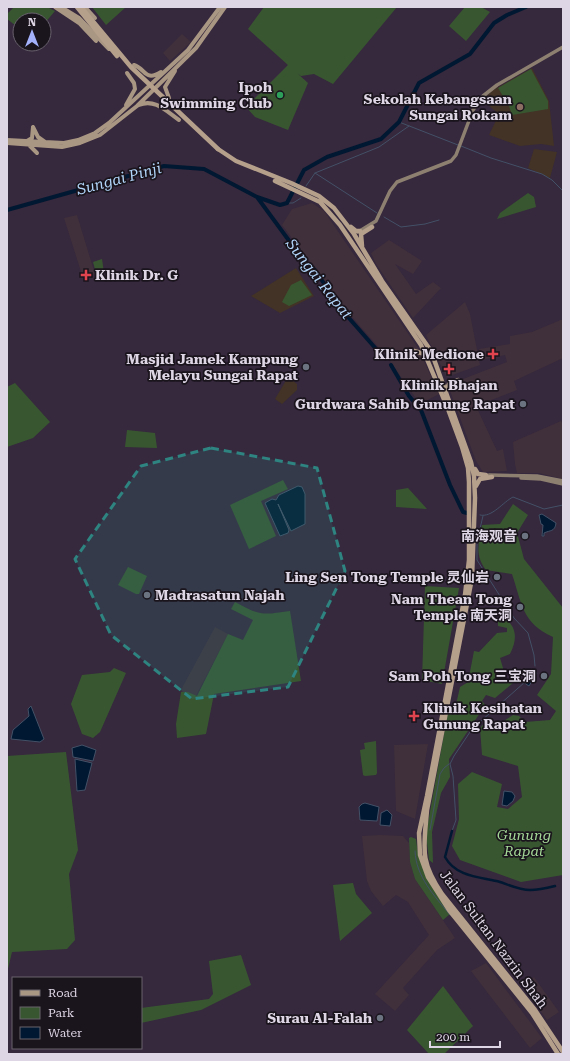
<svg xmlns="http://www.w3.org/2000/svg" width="570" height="1061" viewBox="0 0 570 1061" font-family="'Roboto Serif','Noto Sans SC',serif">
<rect width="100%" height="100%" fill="#36283d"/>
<!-- commercial -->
<path fill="#40303b" d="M182,34L191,42L170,61L163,53Z
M312,203L324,211L418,348L439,394L420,404L387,357L346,310L282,225L292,209Z
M77,215L95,274L83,278L64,218Z
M389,240L422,261L413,274L395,264L416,294L433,282L441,288L413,318L376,264L371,253Z
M465,302L470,314L480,365L447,377L445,374L426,335Z
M563,319V358L514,381L517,390L476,406L497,451L503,449L507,471L483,472L476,461L449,388L450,384L507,362L505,355L482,360L479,349L510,344V336L532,332Z
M561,421L563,425V479L539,473H517L515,464L513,442Z
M215,627L228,634L196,696L188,692H181L183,686Z
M428,744L415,819L396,811L394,745Z
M380,835L403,836L409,843L410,862L415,879L455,938L437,950L403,988L409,995L395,1011L375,994L429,935L408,902L396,895L383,906L371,891L367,881L362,836Z
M486,963L542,1038L530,1048L471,971Z
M534,977L559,1012L547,1020L522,986Z"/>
<!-- education -->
<path fill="#423326" d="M532,68L549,101L554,146L541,144L520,146L489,135L499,114L482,100L493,90Z
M534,149L557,152L550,178L528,168Z
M296,268L314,296L280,313L251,296Z
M288,377L297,384V390L282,404L275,399Z"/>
<!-- green -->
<path fill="#385730" d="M14,7H47L55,11L44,24V20H20V29L7,19V14Z
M92,7H126L106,25Z
M264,7H397L333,84L314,74L301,76L297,73L308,83L288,130L255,117L246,107L288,65L248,29Z
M465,7H481L490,12L466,41L449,26Z
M531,69L548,101V109L512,115L509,106L498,88Z
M528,193L534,197L536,207L497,219L500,213Z
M102,259L104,273L99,275L98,273H96L93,262Z
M301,280L312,295L289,306L282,302L291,285Z
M15,383L50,422L33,438L7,447V387Z
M127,430L155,433L157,448L125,447Z
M283,480L288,489L261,501L276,536L249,549L230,505Z
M408,488L427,509L396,507V490Z
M513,504L528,515L517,533L524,559L563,608V875L521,882L460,860L452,846L459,819L458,784L472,772L502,784L497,807L508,809L522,797L518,766L482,755L480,728L488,719L496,726L513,715L519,716L525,722L550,720L556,711L537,695L551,674L553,637C522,623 522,604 512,574L486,570C474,554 479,543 482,525L500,524Z
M128,567L147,576L139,594H136L118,585Z
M425,586L459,588L442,684L422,680Z
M235,602C261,616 261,615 290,611L301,681L214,694L206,734L177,738L176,724L181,692H188L197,696L228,634L243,640L253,620L231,609Z
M503,617C518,627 517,640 510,654L500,658L503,668V677L513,683L495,698L486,695L482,701L487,707L480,713L449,759L450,777L441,793L432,832L433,863L429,860L426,834L448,712L455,709L460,687L470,681L469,677L474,651L479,652L497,633L507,632V628L498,626V620Z
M114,668L126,673L100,732L93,738L82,734L71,704L82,675L110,672Z
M376,741L377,773L376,775L365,776L363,775L360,750L365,749L364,743Z
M66,752L78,850L69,874L75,940L67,949L12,952L7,973V756Z
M411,837L416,839C419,870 434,889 450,914L443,920L415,879L410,862L409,838Z
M353,883L356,894L372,913L340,941L333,885Z
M241,955L251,985L201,1010L141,1023V1008L209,999L213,994L209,961Z
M443,986L473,1026L444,1054H429L407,1030Z"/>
<!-- water -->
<path fill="#001831" stroke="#435167" d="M298,486L302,487L305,494V524L291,531L278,504L289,530L288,533L280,536L265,503L272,499L276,500L279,495Z
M542,514L556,523C555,532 550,530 544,533V536H542L543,525L541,524L539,515Z
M531,669L537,673L529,686L523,682Z
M31,706L44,739L40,742L11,739L13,730L29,716L28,709Z
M82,745L96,750L93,761L73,757L72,748Z
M75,759L92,763L85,790L77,791Z
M504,791L512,792L515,796L513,801L507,806L502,805Z
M365,803L379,807L377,821L360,820L359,807L362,804Z
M387,810L392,815L390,826L380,825L381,813Z"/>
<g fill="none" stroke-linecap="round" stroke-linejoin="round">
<!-- stream -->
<path stroke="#435167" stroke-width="1" d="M399,122L458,145
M461,146L491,158L542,174L552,180L563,191
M315,173L377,213
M306,186L315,173L379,147L409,126
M287,203H293L301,198
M384,217L401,227L425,224L439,220
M480,515C492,518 503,502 513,497L544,509L563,505
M483,516L477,541V560L514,618L528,633L534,655L535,666
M430,830L440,774L444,768L449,764
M452,831L456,820L453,776L450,764L454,756L472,729L525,682
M415,851C416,877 434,895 450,915"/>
<!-- canal -->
<path stroke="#001831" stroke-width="2.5" d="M452,831L445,857C456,877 480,877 500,882C509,885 520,890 530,890C539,890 547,888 555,886"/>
<!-- river -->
<path stroke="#001831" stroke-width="4" d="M257,197L304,261L315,270L341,309L384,358
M7,210L164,166L204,169L257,197L280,205L287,203L304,170L327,157L381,139L399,122L419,83L470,54L494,23L507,15L526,7
M391,365L409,396L421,410L450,485L463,512L467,513"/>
<!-- secondary -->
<path stroke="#8e8071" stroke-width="3.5" d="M358,232L376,221L390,191L397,182L451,161L456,155L473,110L483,96L497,85L563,47
M489,475L537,476L563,481
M521,478L541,479L563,484"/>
<!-- primary -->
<path stroke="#a99683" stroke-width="4" d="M55,7L79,23L96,41
M61,7L79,18L109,49
M85,7L95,18
M134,65C146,69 145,82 161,72
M169,98L165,87L175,71
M126,105L135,89L134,83L127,73
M139,105C155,98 167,112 179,120
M33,127L38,137L45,142
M7,140L64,143L78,140L95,133L109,123L188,50L220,7
M27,141L32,138L33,127
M7,143L62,147L80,143L100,135L137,106L196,48L225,7
M29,145L37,153"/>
<!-- trunk -->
<path stroke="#b5a08b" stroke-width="4.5" d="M77,7L117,56
M218,149L236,161L291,183L319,196L334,208L354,234L382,281L431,351L471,462L474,476L475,498L472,578L427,810C424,848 419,860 442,894L535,1010L563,1052
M275,181L320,202L340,225L421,345L448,409L462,447L468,468L469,482V560L465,595L427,796L419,833L420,855L428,877L449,910L532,1013L558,1054
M351,227L356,231H360
M362,246L361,234L372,227
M414,351L425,354
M446,391L449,384L458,380
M475,469L478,474L486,475
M476,486L480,479L492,477"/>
<!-- trunk-bridge -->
<path stroke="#b5a08b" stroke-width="4.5" d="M81,7L131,67L218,149"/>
</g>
<!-- marked area -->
<path fill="#2e8480" fill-opacity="0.2" stroke="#2e8480" stroke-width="3" stroke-dasharray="8 5" stroke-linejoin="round" d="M211,448L317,468L345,571L288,687L192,699L111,635L75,559L141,466Z"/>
<!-- markers -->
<circle fill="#2e9e5b" stroke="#1a141d" stroke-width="1.5" cx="280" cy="95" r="4"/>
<circle fill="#8d6e63" stroke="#1a141d" stroke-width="1.5" cx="520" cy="107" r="4"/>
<g fill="#e0444e" stroke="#1a141d" stroke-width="1.5">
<path d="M84 269h4v4h4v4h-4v4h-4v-4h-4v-4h4z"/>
<path d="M491 348h4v4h4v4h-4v4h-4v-4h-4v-4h4z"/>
<path d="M447 363h4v4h4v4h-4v4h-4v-4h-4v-4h4z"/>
<path d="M412 710h4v4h4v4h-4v4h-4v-4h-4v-4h4z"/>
</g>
<g fill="#6b7280" stroke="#1a141d" stroke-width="1.5">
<circle cx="306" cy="367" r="4"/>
<circle cx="523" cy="404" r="4"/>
<circle cx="525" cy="536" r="4"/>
<circle cx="497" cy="577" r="4"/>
<circle cx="147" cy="595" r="4"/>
<circle cx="520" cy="607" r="4"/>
<circle cx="544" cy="676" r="4"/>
<circle cx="380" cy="1018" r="4"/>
</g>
<g text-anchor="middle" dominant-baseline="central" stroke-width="3.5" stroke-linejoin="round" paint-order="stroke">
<!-- poi labels -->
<g font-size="14" font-weight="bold" fill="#ded6e4" stroke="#1a141d" text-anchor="end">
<text x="272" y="87">Ipoh<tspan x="272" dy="16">Swimming Club</tspan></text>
<text x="512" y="99">Sekolah Kebangsaan<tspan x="512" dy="16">Sungai Rokam</tspan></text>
<text x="95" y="275" text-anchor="start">Klinik Dr. G</text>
<text x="484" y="354">Klinik Medione</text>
<text x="298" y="359">Masjid Jamek Kampung<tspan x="298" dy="16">Melayu Sungai Rapat</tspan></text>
<text x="449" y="385" text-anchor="middle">Klinik Bhajan</text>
<text x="515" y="404">Gurdwara Sahib Gunung Rapat</text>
<text x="517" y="536">南海观音</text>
<text x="489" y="577">Ling Sen Tong Temple 灵仙岩</text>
<text x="155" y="595" text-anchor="start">Madrasatun Najah</text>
<text x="512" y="599">Nam Thean Tong<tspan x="512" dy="16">Temple 南天洞</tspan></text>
<text x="536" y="676">Sam Poh Tong 三宝洞</text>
<text x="423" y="708" text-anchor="start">Klinik Kesihatan<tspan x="423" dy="16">Gunung Rapat</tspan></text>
<text x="372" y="1018">Surau Al-Falah</text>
</g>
<!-- park labels -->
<g font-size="14" font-style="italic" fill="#a5da98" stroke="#1a141d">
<text x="524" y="835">Gunung<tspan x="524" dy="16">Rapat</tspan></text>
</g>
<!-- street labels -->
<g font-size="14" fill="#ded6e4" stroke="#1a141d">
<text transform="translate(494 939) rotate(53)">Jalan Sultan Nazrin Shah</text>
</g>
<!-- water labels -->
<g font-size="15" font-style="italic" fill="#b1d5f9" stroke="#1a141d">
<text transform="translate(119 179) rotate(-15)">Sungai Pinji</text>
<text transform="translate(319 279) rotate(52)">Sungai Rapat</text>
</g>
</g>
<!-- border -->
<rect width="570" height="1061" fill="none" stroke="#ded6e4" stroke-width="16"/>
<!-- legend -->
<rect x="12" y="977" width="130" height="72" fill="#1a141d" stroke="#68626d"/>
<rect x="20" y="990" width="20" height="6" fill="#a99683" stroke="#68626d"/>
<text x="48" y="997" font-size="12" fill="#ded6e4">Road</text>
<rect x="20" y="1007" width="20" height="12" fill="#385730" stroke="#68626d"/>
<text x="48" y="1017" font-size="12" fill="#ded6e4">Park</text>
<rect x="20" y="1027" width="20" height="12" fill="#001831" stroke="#68626d"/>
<text x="48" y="1037" font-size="12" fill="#ded6e4">Water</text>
<!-- north arrow -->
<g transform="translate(32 32)"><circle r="19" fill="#1a141d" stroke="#68626d"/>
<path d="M0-3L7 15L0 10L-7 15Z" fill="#a4b2fc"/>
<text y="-6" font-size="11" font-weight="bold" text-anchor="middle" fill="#ded6e4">N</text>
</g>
<!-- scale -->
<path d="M430 1041v6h70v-6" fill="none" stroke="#ded6e4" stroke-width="2"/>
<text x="436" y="1041" font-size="12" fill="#ded6e4" stroke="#1a141d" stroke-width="3" paint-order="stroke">200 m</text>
</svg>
